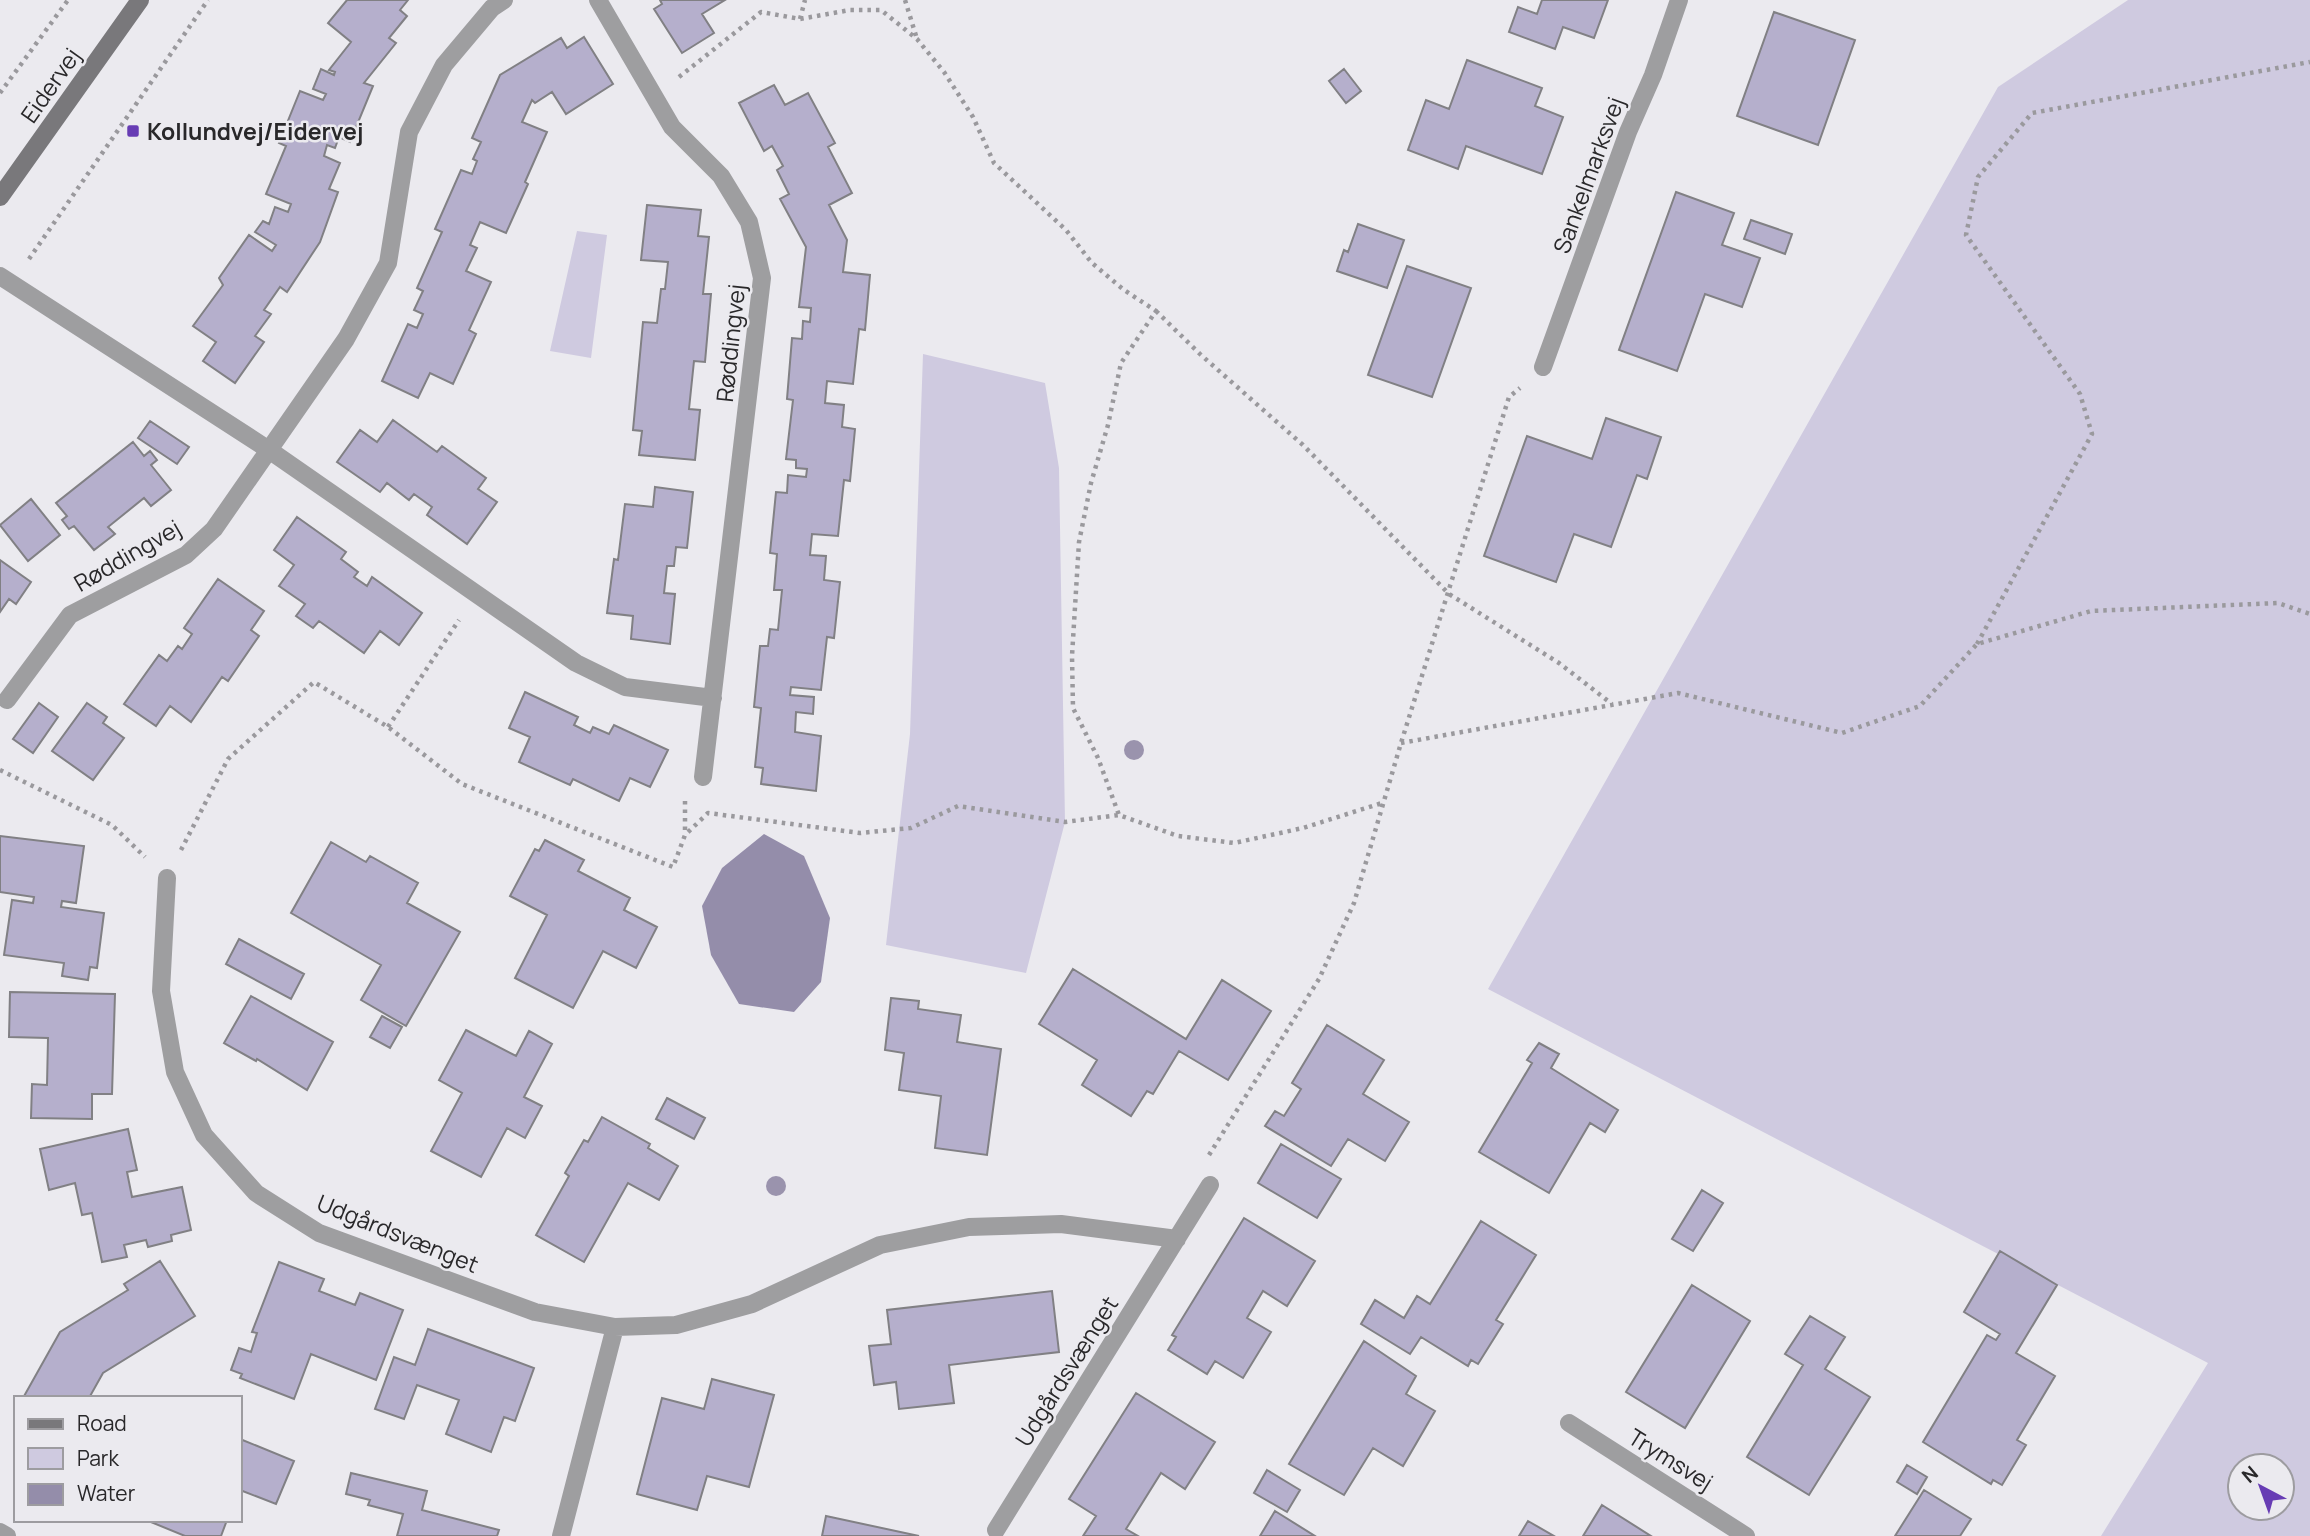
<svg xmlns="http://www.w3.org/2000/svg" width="2310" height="1536" viewBox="0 0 2310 1536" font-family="Manrope,sans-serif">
<rect width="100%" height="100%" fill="#ebeaef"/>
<!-- green -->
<path fill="#cfcae0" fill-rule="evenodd" d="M2128,0H2310V1536H2101L2208,1363L1488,989L1998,87ZM2240,1466H2282V1508H2240Z
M577,231L607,235L591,358L550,351Z
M923,354L1045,383L1059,468L1065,822L1026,973L886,945L910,734Z"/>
<!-- water -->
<path fill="#948daa" d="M764,834L804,856L830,918L821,982L794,1012L739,1004L711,955L702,906L722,868Z"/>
<!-- building -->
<path fill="#b5afcc" stroke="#818084" stroke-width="2" d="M347,0H408L400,10L407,16L389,38L396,43L364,83L373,86L350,142L339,137L335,148L327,145L324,156L340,163L329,189L338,192L320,242L287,292L280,287L264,310L271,314L255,336L264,342L235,383L203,361L216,342L193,326L223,285L219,278L249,235L272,251L276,245L255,232L263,221L269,224L275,207L288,212L291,204L266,194L286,146L279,143L300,91L323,100L326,94L313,89L321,69L334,75L335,72L329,70L351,42L328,23Z
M660,0H725L702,14L714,33L682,53L654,9L662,4Z
M1542,0H1608L1594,38L1563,27L1555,49L1509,32L1518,7L1537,14Z
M1774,12L1855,40L1818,145L1737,116Z
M584,37L613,84L566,114L552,92L535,103L532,100L522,122L547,132L525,182L528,184L506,233L480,222L470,245L477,248L466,271L491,282L469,330L476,334L453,384L430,373L418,398L382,381L408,324L417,328L423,314L414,310L423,291L417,288L442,232L435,229L461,170L472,174L477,161L473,159L481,142L472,138L500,75L561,38L567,48Z
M1467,60L1542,88L1535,106L1563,117L1542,174L1466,146L1458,169L1408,150L1426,100L1449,109Z
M1344,69L1361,91L1346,103L1329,81Z
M774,85L785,105L808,93L835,143L828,147L852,193L829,205L847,240L843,272L870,275L865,330L859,329L853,384L827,381L825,403L844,405L842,427L855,429L850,481L844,480L838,536L812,534L810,555L826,556L824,580L840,582L834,638L827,637L821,690L791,687L790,695L814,697L813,714L796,712L795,732L821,736L816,791L761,784L763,768L755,767L761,708L754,707L760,646H768L770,629L778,630L782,590H774L777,554L770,553L776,492L787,493L788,475L806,477L807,469L796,468V460L786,459L793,400L787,399L792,338L802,339L803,321L810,322L811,308L799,307L806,247L780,199L789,194L777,170L783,166L772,146L764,151L739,103Z
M1676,192L1734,213L1722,245L1760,258L1742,307L1705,294L1677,371L1619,350Z
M647,205L701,210L698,236L709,237L703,294H711L705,362L694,361L689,409L700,410L695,460L639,455L642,431L633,430L643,322L657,323L661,289H665L668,262L641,260Z
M1751,220L1792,234L1785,254L1744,239Z
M1358,224L1404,240L1387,288L1337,271L1344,250L1348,252Z
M1407,266L1471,288L1432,397L1368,375Z
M1606,418L1661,437L1647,479L1637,475L1611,547L1574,534L1556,582L1484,556L1527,436L1592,459Z
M393,420L437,452L442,446L486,478L478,489L497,502L467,544L427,515L432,507L414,494L409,500L387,483L380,492L337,462L360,430L377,442Z
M150,421L189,447L177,464L138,438Z
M133,442L144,456L150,451L157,460L151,465L171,490L151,506L144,498L108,527L115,534L94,550L74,526L69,529L62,520L67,516L56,503Z
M655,487L693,492L687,548L676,547L674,566H667L664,593L675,594L670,644L631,639L633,616L607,613L614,559L618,560L625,504L653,507Z
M31,499L60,535L28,561L0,525Z
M297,517L346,552L341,559L358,572L354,577L367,586L372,577L422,613L399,645L380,631L364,653L319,621L313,628L296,616L305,604L279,586L294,565L274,550Z
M0,560L31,582L16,604L9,599L0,612Z
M218,579L264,611L251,630L259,636L228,681L222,677L191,722L170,706L156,726L124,704L159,655L167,661L178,646L182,649L192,634L184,628Z
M525,692L578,717L574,725L590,733L593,727L609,734L614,725L668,750L650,787L630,778L619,801L573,779L570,785L519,762L530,737L509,728Z
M39,703L58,717L33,753L13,739Z
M87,703L107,717L103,723L124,738L93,780L52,751Z
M0,836L84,846L76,903L62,901L61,907L104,913L97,968L90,967L88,980L62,976L64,963L4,955L12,900L33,903L34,897L0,892Z
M545,840L584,860L578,871L630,898L624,910L657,927L636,968L603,951L573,1008L515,978L547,915L510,896L535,849L539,851Z
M331,842L366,862L370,856L418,883L407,903L460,932L406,1026L361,1000L381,965L291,913Z
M239,939L304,974L291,999L226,964Z
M1073,969L1186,1039L1222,980L1271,1011L1228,1080L1179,1051L1153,1094L1147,1091L1131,1116L1082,1085L1097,1060L1039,1024Z
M10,992L115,994L112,1094H92V1119L31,1118L32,1084L47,1085L48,1038L9,1037Z
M251,996L333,1042L307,1090L257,1059L256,1061L224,1043Z
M891,998L919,1001L918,1009L961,1015L957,1042L1001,1049L987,1155L935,1148L941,1096L899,1090L904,1053L885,1050Z
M382,1016L402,1027L390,1048L370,1037Z
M1327,1025L1384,1060L1363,1094L1409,1122L1385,1161L1348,1139L1331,1166L1265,1126L1275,1111L1284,1116L1301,1089L1292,1083Z
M466,1030L516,1056L529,1031L552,1044L524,1097L542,1106L525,1138L507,1128L481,1177L431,1151L462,1093L439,1080Z
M1539,1043L1559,1054L1551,1068L1618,1110L1605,1132L1590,1123L1549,1193L1479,1152L1532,1063L1527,1060Z
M667,1098L705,1118L694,1139L656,1119Z
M602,1117L650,1144L648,1148L678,1166L659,1200L628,1183L584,1262L536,1235L569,1176L565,1173L584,1140L588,1142Z
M128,1129L137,1170L127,1172L132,1197L182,1187L191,1230L171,1235L172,1241L148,1247L146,1240L124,1245L127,1257L102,1262L92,1213L82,1215L75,1183L49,1190L40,1149Z
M1281,1144L1341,1179L1317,1218L1258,1183Z
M1702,1190L1723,1203L1693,1251L1672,1239Z
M1244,1218L1315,1261L1287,1306L1263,1291L1247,1318L1271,1332L1243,1378L1215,1361L1207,1374L1168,1350L1176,1337L1172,1335Z
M1481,1221L1536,1255L1496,1320L1503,1324L1478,1364L1471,1360L1468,1366L1421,1337L1410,1354L1361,1324L1375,1300L1404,1318L1417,1296L1430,1304Z
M2000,1251L2057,1285L2016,1353L2055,1376L2017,1440L2026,1445L2002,1485L1993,1480L1991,1484L1923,1442L1987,1335L1996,1340L2000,1334L1964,1312Z
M160,1261L195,1316L103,1373L89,1398H23L60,1332L128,1290L124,1284Z
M279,1262L324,1279L319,1291L355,1305L360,1293L403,1310L376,1380L311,1354L294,1399L240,1378L242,1374L231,1370L239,1348L251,1352L257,1333L252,1332Z
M1692,1285L1750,1321L1685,1428L1626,1392Z
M1052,1291L1059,1352L949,1365L954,1403L899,1409L896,1382L874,1385L869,1346L891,1344L887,1310Z
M1810,1316L1845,1337L1825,1369L1870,1397L1809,1495L1747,1457L1803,1365L1785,1354Z
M428,1329L534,1368L515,1421L504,1417L491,1452L446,1434L459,1400L417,1385L404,1419L375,1409L394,1357L415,1365Z
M1364,1341L1416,1376L1406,1394L1435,1411L1403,1466L1373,1448L1344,1495L1289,1464Z
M712,1379L774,1395L749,1487L707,1476L697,1510L637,1494L662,1398L704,1409Z
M1136,1393L1215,1442L1185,1489L1161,1473L1126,1529L1138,1536H1083L1096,1516L1069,1499Z
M240,1439L294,1461L276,1504L240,1490Z
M1907,1465L1927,1477L1917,1494L1897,1482Z
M1267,1470L1300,1490L1287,1512L1254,1493Z
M351,1473L427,1491L422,1510L499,1530L497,1536H397L403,1514L368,1505L370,1500L346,1494Z
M1924,1490L1971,1519L1960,1536H1895Z
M1602,1505L1651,1536H1583Z
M1275,1511L1315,1536H1260Z
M826,1516L919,1536H822Z
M146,1520H227L221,1536H185Z
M1528,1521L1554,1536H1519Z"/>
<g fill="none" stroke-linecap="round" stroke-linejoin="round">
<!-- path -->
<path stroke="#9a999d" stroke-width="4.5" stroke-dasharray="3.5 5" stroke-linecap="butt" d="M905,0L917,39
M800,19L805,0
M679,77L761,12L800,19L850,10H881L917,39L944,72L973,117L994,163L1066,230L1092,263L1124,290L1156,311L1121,363L1108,425L1091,483L1079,542L1072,656L1073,708L1098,758L1119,815
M0,93L68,0
M29,259L208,0
M1156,311L1201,355L1303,445L1449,594L1559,663L1612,704
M1977,644L2092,434L2080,394L1966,235L1978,177L2032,113L2310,62
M388,727L459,620
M1401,743L1678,693L1842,733L1920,706L1977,644L2091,611L2278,603L2310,614
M0,770L112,825L145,857
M685,801V834
M181,850L228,759L314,682L388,727L462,784L673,867L685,835L708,813L860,833L911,828L958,806L1065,822L1119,815L1178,836L1234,843L1303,828L1385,802
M1209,1155L1319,979L1354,903L1401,743L1509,397L1520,388"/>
<!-- street -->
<path stroke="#9e9ea0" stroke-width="18" d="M598,0L672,127L721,176L749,222L762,278L703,777
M0,276L269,450L576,663L625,687L713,698
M1543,367L1628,132L1653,75L1679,0
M7,700L70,615L186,555L214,529L346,339L388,263L409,132L444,65L492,8L504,0
M167,878L161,991L175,1072L204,1135L256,1193L319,1233L535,1312L615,1327L676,1325L752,1304L880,1245L969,1227L1061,1224L1177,1239
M1569,1423L1746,1536
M996,1530L1210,1185
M0,1532L7,1536
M561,1536L615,1327"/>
<!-- secondary -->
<path stroke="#79787b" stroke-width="18" d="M0,197L140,0"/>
</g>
<!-- trees -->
<g fill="#9a93ad">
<circle cx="1134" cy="750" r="10"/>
<circle cx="776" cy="1186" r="10"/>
</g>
<!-- markers -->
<rect fill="#673cb4" stroke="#ebeaef" stroke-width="2.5" x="126" y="124" width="14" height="14" rx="3.5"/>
<g text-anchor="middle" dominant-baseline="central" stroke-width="5" stroke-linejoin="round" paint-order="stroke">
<!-- street labels -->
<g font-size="23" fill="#29282a" stroke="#ebeaef">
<text transform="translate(50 85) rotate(-55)">Eidervej</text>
<text transform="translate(1588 175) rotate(-70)">Sankelmarksvej</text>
<text transform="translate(730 343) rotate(-84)">Røddingvej</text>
<text transform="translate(127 555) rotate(-30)">Røddingvej</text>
<text transform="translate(398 1233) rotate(22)">Udgårdsvænget</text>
<text transform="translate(1066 1371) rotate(-58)">Udgårdsvænget</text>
<text transform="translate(1671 1459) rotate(32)">Trymsvej</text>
</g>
<!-- poi labels -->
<g font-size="23" font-weight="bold" fill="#29282a" stroke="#ebeaef" text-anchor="start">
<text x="147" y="131">Kollundvej/Eidervej</text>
</g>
</g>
<!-- legend -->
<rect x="14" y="1396" width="228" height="126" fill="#ebeaef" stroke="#9d9ca0" stroke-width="2"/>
<rect x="28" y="1419" width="35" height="10" fill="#79787b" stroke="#9d9ca0" stroke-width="2"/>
<text x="77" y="1431" font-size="21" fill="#29282a">Road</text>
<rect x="28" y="1448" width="35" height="21" fill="#cfcae0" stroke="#9d9ca0" stroke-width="2"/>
<text x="77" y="1466" font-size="21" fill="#29282a">Park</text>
<rect x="28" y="1484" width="35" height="21" fill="#948daa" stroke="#9d9ca0" stroke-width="2"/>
<text x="77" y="1501" font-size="21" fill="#29282a">Water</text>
<!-- north arrow -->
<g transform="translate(2261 1487) rotate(319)"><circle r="33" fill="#ebeaef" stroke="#9d9ca0" stroke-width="2"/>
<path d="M0-5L12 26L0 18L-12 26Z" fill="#673cb4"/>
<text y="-10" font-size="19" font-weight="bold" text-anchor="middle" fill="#29282a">N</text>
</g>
</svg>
